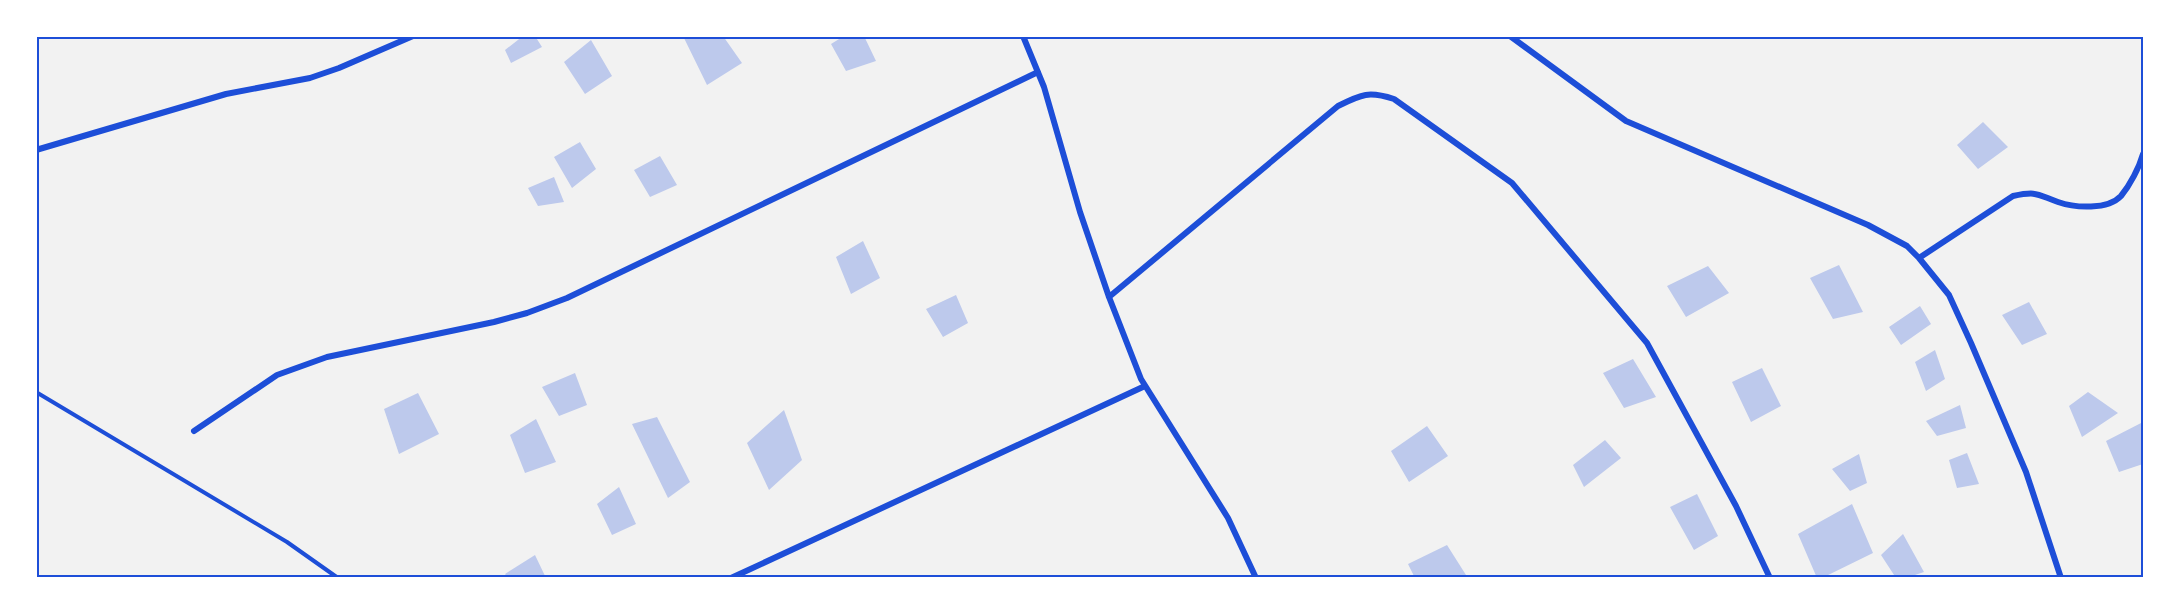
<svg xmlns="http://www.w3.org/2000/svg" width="2179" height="614" viewBox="0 0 2179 614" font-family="Literata,serif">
<rect width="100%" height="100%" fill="#f2f2f2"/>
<!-- building -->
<path fill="#bdc9ec" d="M523,36H535L542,47L511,63L505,50Z
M683,36H723L742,63L707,85Z
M844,36H864L876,61L846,71L831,44Z
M591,40L612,76L585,94L564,62Z
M1983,122L2008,147L1978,169L1957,145Z
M580,142L596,169L572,188L554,157Z
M660,156L677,185L650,197L634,170Z
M554,177L564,202L538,206L528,188Z
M863,241L880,278L851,294L836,257Z
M1839,265L1863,312L1833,319L1810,278Z
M1708,266L1729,293L1686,317L1667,286Z
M956,295L968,323L943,337L926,309Z
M2029,302L2047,334L2022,345L2002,315Z
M1920,306L1931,324L1901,345L1889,327Z
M1935,350L1945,379L1926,391L1915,362Z
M1633,359L1656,397L1624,408L1603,373Z
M1762,368L1781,406L1751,422L1732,382Z
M575,373L587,405L559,416L542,387Z
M2088,392L2118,413L2082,437L2069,406Z
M418,393L439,434L399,454L384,409Z
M1960,405L1966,428L1937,436L1926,421Z
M784,410L802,460L769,490L747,443Z
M657,417L690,482L668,498L632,424Z
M536,419L556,462L525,473L510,435Z
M2143,422V464L2119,472L2106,441Z
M1427,426L1448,456L1409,482L1391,451Z
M1605,440L1621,458L1584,487L1573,465Z
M1967,453L1979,484L1957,488L1949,460Z
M1859,454L1867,483L1850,491L1832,469Z
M619,487L636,524L612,535L597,504Z
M1697,494L1718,536L1694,550L1670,507Z
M1852,504L1873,553L1822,578H1817L1798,534Z
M1903,534L1924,572L1906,578H1896L1881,555Z
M1447,545L1466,575L1461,578H1415L1408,564Z
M535,555L546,578H508L505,574Z"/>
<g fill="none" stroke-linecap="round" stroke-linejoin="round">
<!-- path -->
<path stroke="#1d4ed8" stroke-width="4" d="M36,392L287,542L338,578"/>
<!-- minor -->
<path stroke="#1d4ed8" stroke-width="6" d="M1023,36L1044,87L1080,212L1109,297L1141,379L1228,518L1256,578
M1510,36L1626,121L1868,225L1907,246L1919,258L1949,295L1971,343L2026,472L2061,578
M36,150L226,94L310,78L339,68L413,36
M1919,258L2013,196C2037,191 2036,194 2058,202C2075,208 2108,210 2121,196C2130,185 2139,168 2143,154
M1109,297L1338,106C1362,94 1369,91 1394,99L1512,183L1647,343L1736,506L1770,578
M194,431L277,375L327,357L494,322L527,313L567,298L1038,72
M731,578L1145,386"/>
</g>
<!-- border -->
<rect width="2179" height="614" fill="none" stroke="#ffffff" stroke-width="75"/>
<rect x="38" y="38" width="2104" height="538" fill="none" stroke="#1d4ed8" stroke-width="2"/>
</svg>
